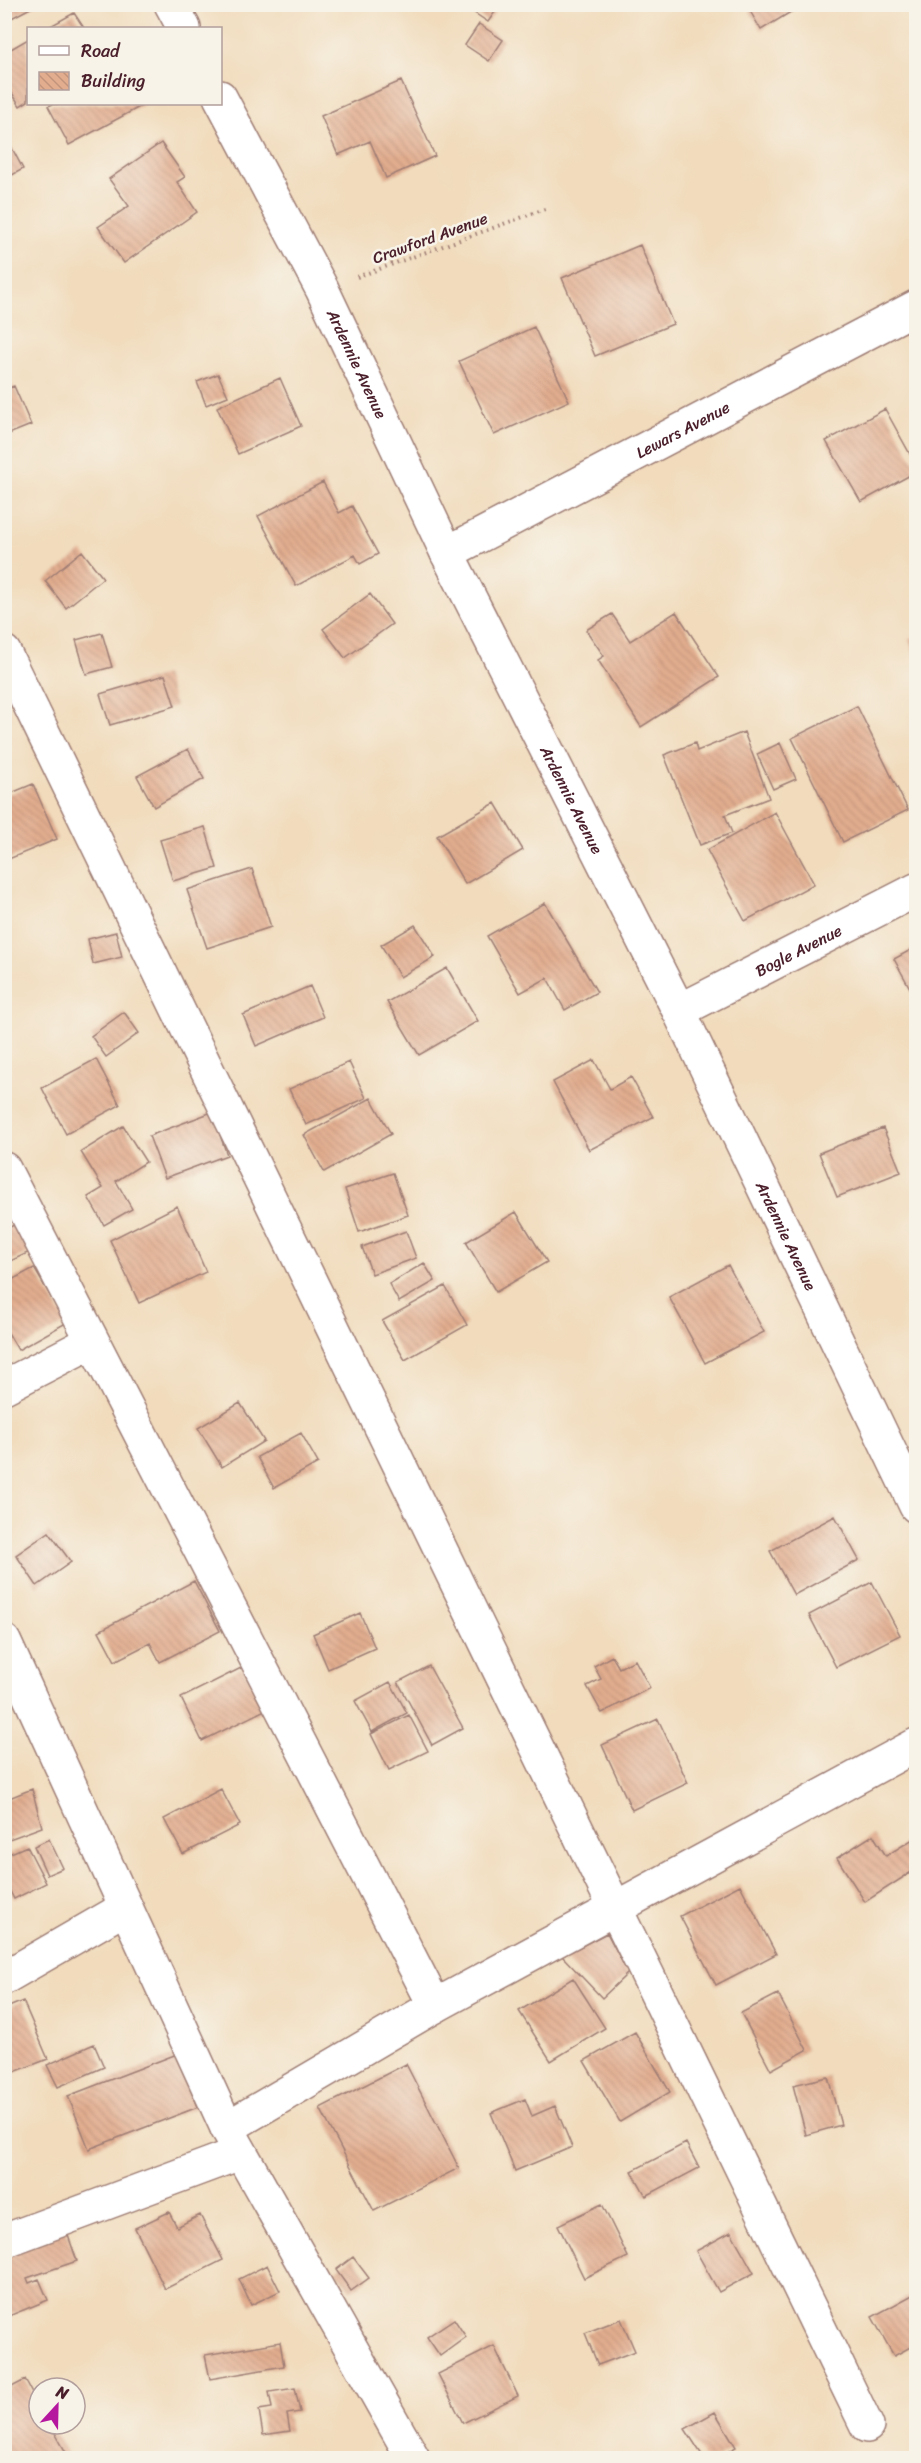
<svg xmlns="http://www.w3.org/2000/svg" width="921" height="2463" viewBox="0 0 921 2463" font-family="Sriracha,sans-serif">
<defs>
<pattern id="building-back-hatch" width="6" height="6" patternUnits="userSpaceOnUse" patternTransform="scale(1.5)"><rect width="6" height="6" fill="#e2ad8f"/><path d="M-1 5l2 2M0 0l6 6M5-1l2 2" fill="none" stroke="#c3947c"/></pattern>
</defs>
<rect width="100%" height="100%" fill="#f7f3e8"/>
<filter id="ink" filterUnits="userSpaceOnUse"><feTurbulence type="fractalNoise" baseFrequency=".0167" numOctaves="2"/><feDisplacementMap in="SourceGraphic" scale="12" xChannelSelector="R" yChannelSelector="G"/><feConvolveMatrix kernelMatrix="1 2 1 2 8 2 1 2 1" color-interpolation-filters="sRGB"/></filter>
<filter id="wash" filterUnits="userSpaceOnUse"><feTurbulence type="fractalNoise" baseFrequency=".008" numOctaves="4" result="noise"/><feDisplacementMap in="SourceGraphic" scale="24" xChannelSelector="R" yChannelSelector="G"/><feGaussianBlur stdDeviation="1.35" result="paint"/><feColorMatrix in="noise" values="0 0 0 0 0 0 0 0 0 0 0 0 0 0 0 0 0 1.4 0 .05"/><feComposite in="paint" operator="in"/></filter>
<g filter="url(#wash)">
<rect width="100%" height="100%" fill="#f1dbbc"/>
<g id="blocks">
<!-- building -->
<path fill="url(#building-back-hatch)" d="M4,4H38L4,22Z
M461,4H496L499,6L488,22Z
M746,4H804L761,30Z
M74,13L84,28H47Z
M479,24L503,40L489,61L465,45Z
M28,39V101L20,106L4,80V53Z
M401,81L435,156L386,178L370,141L338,155L321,116Z
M53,104H145L69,145L48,106Z
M5,135L23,169L5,179Z
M161,143L185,177L177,182L197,212L124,263L98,227L129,206L109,179Z
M640,245L673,324L595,356L562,278Z
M534,327L569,401L494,435L459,361Z
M218,374L228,396L206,405L197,382Z
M280,378L301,426L238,454L217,407Z
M14,386L31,425L4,436V390Z
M885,409L916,465V472L861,502L826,441Z
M323,482L339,513L352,506L378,554L360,564L355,555L296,586L258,516Z
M82,551L103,578L66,608L45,581Z
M370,594L392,624L345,658L323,629Z
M676,612L719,677L641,727L598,660L604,656L586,630L612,614L630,641Z
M102,633L112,667L86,674L76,640Z
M916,636V660L909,638Z
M165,675L175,706L110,725L100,694Z
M857,706L908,810L843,842L792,738Z
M744,732L769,798L725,815L732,833L700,845L664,755L695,743L697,751Z
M780,743L796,779L773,789L757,754Z
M188,749L204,779L154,807L137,776Z
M33,784L57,839L4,861V796Z
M495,803L523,850L465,884L437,836Z
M775,812L814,884L745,921L707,850Z
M205,827L217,868L173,881L160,840Z
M252,869L271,927L207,948L187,890Z
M545,903L597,992L565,1010L547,978L520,993L487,936Z
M415,925L435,957L400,977L381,945Z
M116,932L122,957L93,964L88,939Z
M916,947V999L894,959Z
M447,968L478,1021L419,1055L387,1002Z
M310,986L323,1017L256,1046L243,1015Z
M124,1012L139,1033L106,1057L91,1036Z
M96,1059L120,1105L66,1134L42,1088Z
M594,1060L610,1089L631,1077L653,1117L589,1150L553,1082Z
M349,1062L366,1098L306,1125L289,1089Z
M371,1098L391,1134L324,1172L304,1135Z
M212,1112L227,1155L165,1178L149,1136Z
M123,1126L146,1162L116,1181L132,1209L104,1225L88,1197L103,1188L81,1152Z
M883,1128L901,1172L837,1197L819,1153Z
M393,1173L408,1215L359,1232L345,1189Z
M177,1206L206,1272L139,1303L110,1240Z
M516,1212L547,1262L496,1292L466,1242Z
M20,1222L34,1250L4,1264V1230Z
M406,1231L416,1258L372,1274L362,1247Z
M424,1263L435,1281L399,1302L389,1284Z
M728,1265L764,1332L705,1363L669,1297Z
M34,1268L66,1323L18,1350L4,1326V1284Z
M445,1286L467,1325L405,1360L382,1321Z
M240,1403L264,1441L222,1467L198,1428Z
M301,1433L318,1463L274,1488L257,1457Z
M835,1516L859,1560L794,1595L770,1551Z
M49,1532L71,1562L37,1586L16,1555Z
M194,1581L220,1631L160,1662L150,1643L115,1661L99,1631Z
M872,1582L900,1635L836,1667L809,1615Z
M360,1613L375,1648L328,1669L313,1634Z
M612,1656L619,1668L635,1660L650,1688L602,1713L587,1686L601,1679L594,1666Z
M429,1666L463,1728L432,1745L398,1682Z
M243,1667L265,1710L202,1741L181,1698Z
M390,1682L407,1713L372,1732L355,1701Z
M409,1715L428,1751L389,1770L371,1734Z
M658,1719L688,1783L632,1810L602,1745Z
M32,1789L42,1827L4,1841V1800Z
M221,1789L240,1825L183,1854L164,1819Z
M873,1835L886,1856L916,1837V1869L865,1902L837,1858Z
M49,1839L63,1868L47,1875L34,1846Z
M27,1846L46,1883L14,1899L4,1879V1856Z
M740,1885L776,1954L716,1985L680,1916Z
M607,1933L628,1973L602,1998L562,1956Z
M573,1978L605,2028L551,2061L519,2011Z
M778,1994L807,2050L771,2070L741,2013Z
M23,2001L48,2059L4,2076V2009Z
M635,2032L670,2092L620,2122L584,2061Z
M94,2044L104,2067L58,2087L47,2065Z
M177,2054L198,2107L89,2149L68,2096Z
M406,2064L459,2168L374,2211L320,2108Z
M828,2077L841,2125L806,2135L793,2085Z
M525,2099L532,2116L555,2106L572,2147L515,2171L491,2113Z
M686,2143L699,2168L646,2196L632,2171Z
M602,2204L628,2257L584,2278L558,2225Z
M169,2212L177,2227L200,2215L223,2260L165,2289L135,2228Z
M64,2224L77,2261L27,2278L29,2283L39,2279L48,2300L4,2318V2245Z
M731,2232L754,2273L719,2292L696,2251Z
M353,2257L369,2278L351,2291L336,2270Z
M267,2265L280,2291L251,2305L239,2279Z
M916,2293V2344L894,2356L872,2317Z
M454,2319L466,2337L440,2356L427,2337Z
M621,2319L635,2351L598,2365L585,2333Z
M280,2342L284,2366L210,2379L205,2355Z
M494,2346L518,2396L463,2423L438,2374Z
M25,2380L39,2405V2424H50L69,2458H4V2391Z
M295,2388L300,2412L287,2414L290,2431L263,2435L259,2410L272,2408L269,2392Z
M715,2412L736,2447L717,2458H704L685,2429Z"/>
</g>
</g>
<g filter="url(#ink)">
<use href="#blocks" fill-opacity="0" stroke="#9e7d74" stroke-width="1.5"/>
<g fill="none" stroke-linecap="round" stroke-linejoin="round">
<defs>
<g id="minor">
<path d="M171,4L184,28"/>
<path id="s1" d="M220,97L322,289L447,553L679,1011L916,1506"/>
<path id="s2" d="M447,553L916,307"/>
<path d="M4,652L867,2426"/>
<path id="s3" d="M679,1011L916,890"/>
<path d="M4,1169L435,2006"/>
<path d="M4,1387L91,1342"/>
<path d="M4,1641L227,2128L413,2458"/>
<path d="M4,1978L125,1908"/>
<path d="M227,2128L435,2006L916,1745"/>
<path d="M4,2241L240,2153"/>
</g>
</defs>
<!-- minor casing -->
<use href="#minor" stroke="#9e7d74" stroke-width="36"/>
<!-- path -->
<path stroke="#9e7d74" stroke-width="4" stroke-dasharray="1.5 4.5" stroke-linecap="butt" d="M357,277L545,209"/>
<!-- minor -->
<use href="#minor" stroke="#fff" stroke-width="33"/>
</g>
</g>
<g text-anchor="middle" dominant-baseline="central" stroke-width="5" stroke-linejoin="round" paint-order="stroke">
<!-- street labels -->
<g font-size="16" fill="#4a1f2b" stroke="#f7f3e8">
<text transform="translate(430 238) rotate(-20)">Crawford Avenue</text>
<text stroke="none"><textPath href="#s1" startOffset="300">Ardennie Avenue</textPath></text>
<text stroke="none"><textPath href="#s2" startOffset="266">Lewars Avenue</textPath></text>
<text stroke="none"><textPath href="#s1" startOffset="786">Ardennie Avenue</textPath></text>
<text stroke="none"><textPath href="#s3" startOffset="134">Bogle Avenue</textPath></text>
<text stroke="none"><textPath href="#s1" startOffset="1272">Ardennie Avenue</textPath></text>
</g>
</g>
<!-- margin -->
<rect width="921" height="2463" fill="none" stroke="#f7f3e8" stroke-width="24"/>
<!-- legend -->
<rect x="27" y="27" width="195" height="78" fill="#f7f3e8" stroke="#b29e9c" stroke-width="1.5"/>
<rect x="39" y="46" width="30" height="9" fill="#ffffff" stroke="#b29e9c" stroke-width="1.5"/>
<text x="81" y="57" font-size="18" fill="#4a1f2b">Road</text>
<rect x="39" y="72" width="30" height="18" fill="url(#building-back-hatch)" stroke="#b29e9c" stroke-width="1.5"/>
<text x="81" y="87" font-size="18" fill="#4a1f2b">Building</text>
<!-- north arrow -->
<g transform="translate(57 2406) rotate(22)"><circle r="28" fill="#f7f3e8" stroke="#b29e9c" stroke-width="1.5"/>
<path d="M0-4.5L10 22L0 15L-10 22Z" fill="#b5179e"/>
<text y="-9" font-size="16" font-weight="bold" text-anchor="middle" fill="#4a1f2b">N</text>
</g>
</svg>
